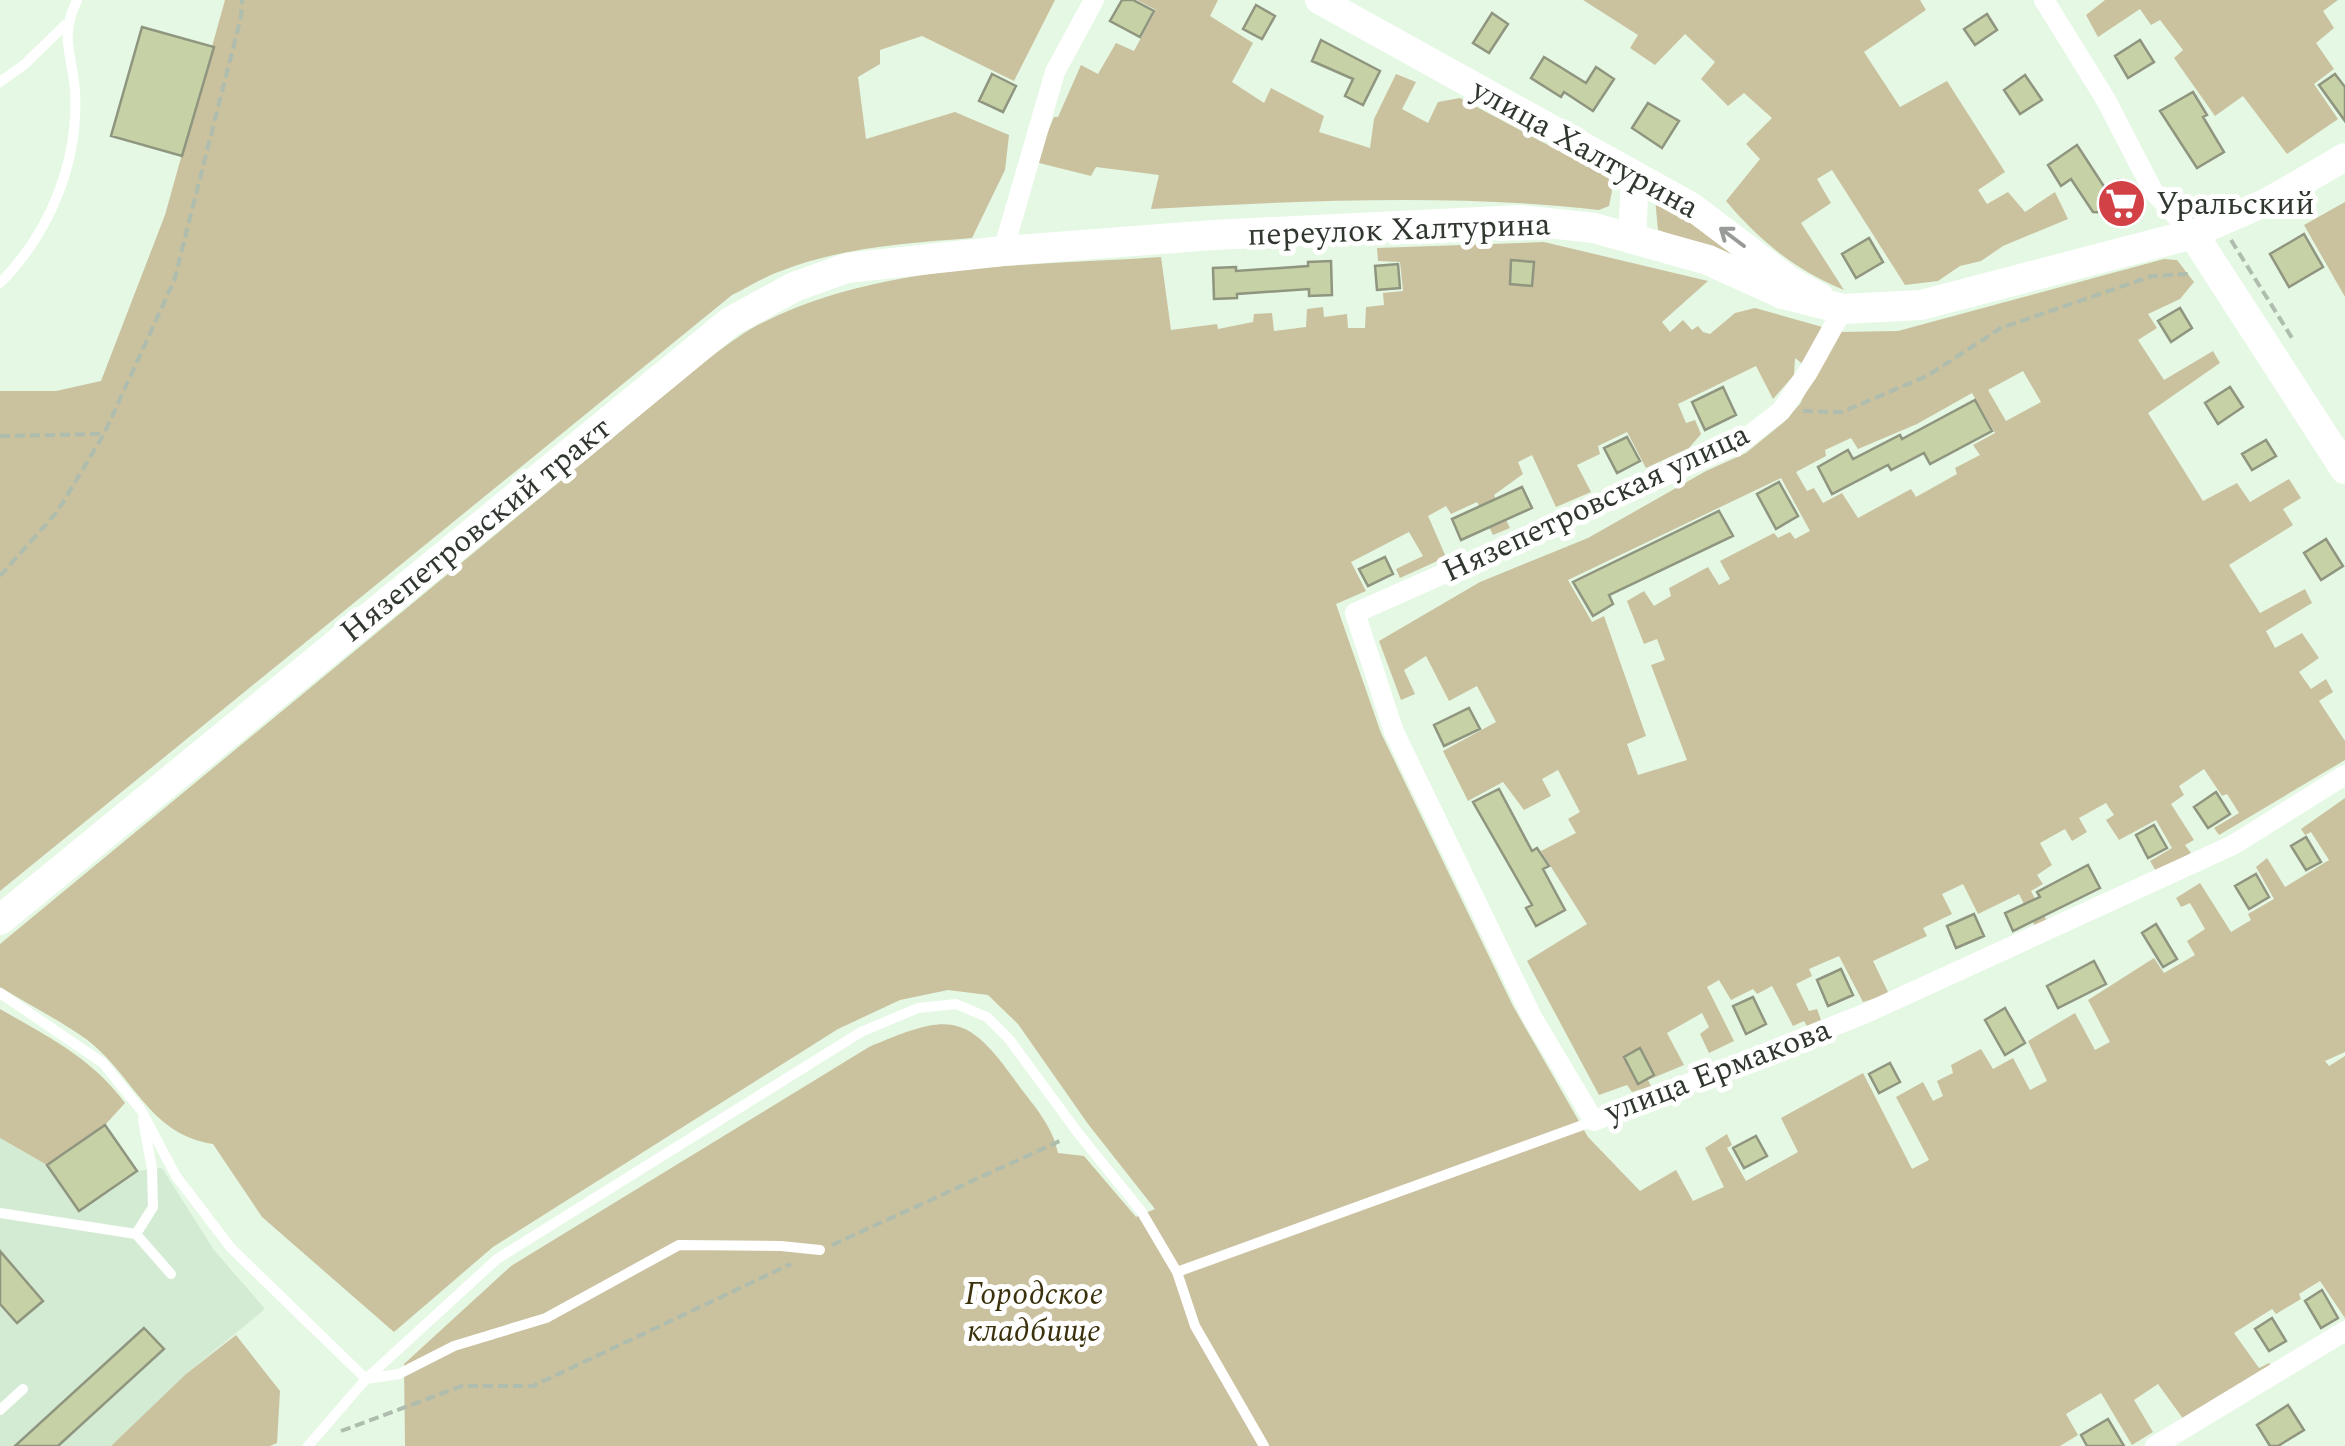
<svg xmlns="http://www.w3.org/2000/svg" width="2345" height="1446" viewBox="0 0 2345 1446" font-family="Spectral,serif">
<rect width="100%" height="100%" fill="#e5f8e4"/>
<!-- built -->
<path fill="#d3ebd2" d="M0,1138L47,1165L137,1171L162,1168L214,1250L265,1309L186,1374L111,1446H0Z"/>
<!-- green -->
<path fill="#cac19f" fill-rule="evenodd" d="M225,0H1055L1014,81L922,36L880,50V64L858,77L866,139L955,112L1009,135L1005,170L972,238C908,243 842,247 781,271C764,277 748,287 732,295L0,891V391H56L101,381L165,215Z
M1137,0H1218L1210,16L1253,43L1232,82L1264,103L1271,88L1324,116L1319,132L1370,148L1374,119L1396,74L1416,82L1402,109L1428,123L1438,102L1460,98L1610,178L1612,191L1609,206L1599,210C1450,193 1300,201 1151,209L1159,175L1096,167L1091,176L1035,162L1054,117H1058L1081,65L1098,74L1116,43L1134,51L1156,10Z
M1583,0H1920L1926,10L1864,52L1900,107L1947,81L2005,172L1978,190L1987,204L2008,192L2025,212L2055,192L2068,219L2003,246L1981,261L1960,266L1938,281L1905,285L1832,170L1817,179L1831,203L1801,223L1844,290C1795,270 1760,241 1726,201L1760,159L1746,144L1772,118L1744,93L1728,106L1701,79L1715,62L1685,34L1655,65L1630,48L1638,35Z
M2105,0H2338L2323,11L2334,28L2316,43L2334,69L2314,84L2338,119L2287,154L2243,96L2215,116L2174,58L2183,50L2160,20L2151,25L2140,9L2098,37L2086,15Z
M1655,198L1758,266L1658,230Z
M2345,202V297L2304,225Z
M1544,242L1708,281L1662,322L1670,332L1683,320L1692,330L1698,326L1703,332L1710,334L1735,313L1755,308L1840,332L1898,331L2164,259L2177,260L2194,282L2180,299L2148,314L2157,328L2138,340L2164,380L2213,351L2220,363L2148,413L2203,501L2237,483L2250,502L2289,479L2301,498L2283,509L2293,525L2229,565L2260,613L2305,589L2312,603L2266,631L2275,648L2302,633L2319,658L2299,672L2311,689L2326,679L2333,692L2319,701L2345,741V760L2219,835L2214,828L2239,813L2227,794L2222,796L2204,769L2179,786L2184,795L2171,804L2194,840L2185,845L2191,853L2157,873L2150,861L2172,848L2156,820L2119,840L2106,820L2114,815L2106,803L2079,818L2087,832L2072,841L2065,829L2040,843L2052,865L2037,875L2043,884L2031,891L2047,921L2035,926L2019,894L1978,914L1963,884L1942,894L1952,914L1923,928L1927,936L1873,961L1889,994L1863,1002L1839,956L1809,969L1812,976L1796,984L1809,1011L1817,1009L1821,1020L1807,1026L1804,1021L1793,1026L1772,986L1757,994L1753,989L1731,1000L1719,980L1707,987L1734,1041L1709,1053L1700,1034L1709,1027L1702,1013L1667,1033L1684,1065L1648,1080L1651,1086L1632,1092L1627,1085L1599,1095L1527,961L1587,924L1541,851L1576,833L1568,819L1580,812L1558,770L1542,779L1551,796L1524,810L1503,782L1468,801L1443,751L1496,722L1477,686L1449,701L1426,656L1404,670L1415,694L1401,700L1379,641L1480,582L1588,538L1706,471L1746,453L1784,422L1800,404L1815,374L1795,358L1794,375L1773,399L1756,366L1678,404L1686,423L1695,420L1701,434L1689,448L1646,468L1627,432L1598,446L1600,454L1577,465L1591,492L1556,507L1532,455L1518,462L1523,474L1494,495L1510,528L1493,535L1477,502L1451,514L1446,506L1428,516L1446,557L1400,578L1396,569L1423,556L1409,532L1351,562L1366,591L1336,604L1381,733L1513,1006L1588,1137L1640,1191L1676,1170L1693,1201L1724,1187L1705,1148L1727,1134L1732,1145L1727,1148L1746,1181L1798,1152L1781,1118L1863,1073L1912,1169L1929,1160L1896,1097L1923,1082L1933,1101L1943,1096L1937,1081L1953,1073L1951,1065L1981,1049L1993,1069L2013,1058L2030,1090L2047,1081L2028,1041L2075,1013L2095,1050L2110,1042L2088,1000L2154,958L2164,973L2195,955L2187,941L2205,929L2190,903L2181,907L2176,898L2200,883L2231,932L2251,920L2248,914L2274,899L2256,867L2267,858L2285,887L2329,860L2311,832L2305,835L2301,829L2345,798V1052L2325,1061L2329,1066L2345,1056V1318L2320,1281L2299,1294L2301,1299L2276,1314L2272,1309L2234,1333L2259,1368L2269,1363L2274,1368L2184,1420L2158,1384L2134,1400L2153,1432L2132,1445L2101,1393L2066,1414L2078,1435L2060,1446H405L404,1364L511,1266L869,1047C951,1012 967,1012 1019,1086C1035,1107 1053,1127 1058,1153L1084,1156L1136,1217L1155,1209L1088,1124L1018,1024L988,995L948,990L900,1000L838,1029L493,1247L394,1332L262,1217L213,1144C148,1134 134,1075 86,1039C59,1020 28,1004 0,987V944L713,355C729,344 746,330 764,322C885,262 1029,266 1161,257L1171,330L1217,324L1218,329L1253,322L1254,314L1272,313L1274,331L1306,327L1307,309L1323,307L1324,317L1347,314L1348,328H1365L1366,307L1384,305L1383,293L1403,291L1400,262L1378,261L1377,248ZM2023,371L2041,402L2006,421L1988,390ZM1972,393L1995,433L1973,445L1980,455L1955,468L1957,474L1916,497L1911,489L1858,518L1842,493L1823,503L1814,488L1807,491L1796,472L1826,456L1825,450L1851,438L1858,449L1917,424ZM1781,478L1810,531L1795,539L1790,532L1778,538L1774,533L1720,561L1730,579L1719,585L1708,567L1669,588L1671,596L1654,606L1644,591L1627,601L1644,644L1657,639L1665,660L1651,665L1687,760L1638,775L1627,744L1646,736L1604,616L1592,622L1568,580Z
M0,1009C48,1037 91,1057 125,1103L105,1125L47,1165L0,1138Z
M236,1335L280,1391L277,1443L270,1446H111L186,1374Z"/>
<!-- building -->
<path fill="#c6d2a5" stroke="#8f957f" stroke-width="2.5" d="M1122,0H1133L1154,11L1140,37L1110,21Z
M1256,5L1275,16L1262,39L1243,29Z
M1492,13L1508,24L1489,53L1473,43Z
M1987,14L1997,30L1975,45L1964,29Z
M142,27L214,47L182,156L111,136Z
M1321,40L1380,71L1363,105L1345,96L1353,79L1312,61Z
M2140,40L2154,62L2128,78L2115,56Z
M1544,57L1586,83L1596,67L1614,79L1593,111L1564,92L1561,97L1531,78Z
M992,74L1016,86L1003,112L979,101Z
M2335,74L2345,87V121L2319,85Z
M2025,75L2042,100L2020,114L2004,90Z
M2193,92L2207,115L2203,117L2224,152L2197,168L2160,111Z
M1648,103L1679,121L1662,148L1632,128Z
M2077,145L2105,188L2118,180L2131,200L2126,204L2128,207L2120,213L2093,212L2071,179L2061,186L2048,165Z
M2304,234L2323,267L2289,287L2270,254Z
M1869,238L1883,262L1856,278L1842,254Z
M1511,260L1534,262L1532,286L1510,284Z
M1331,261L1332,295L1309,296V289L1237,294V298L1214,299L1213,268L1236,267V271L1308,266V262Z
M1398,264L1400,288L1377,290L1375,266Z
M2180,308L2192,328L2171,342L2158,321Z
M1723,387L1736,415L1705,430L1692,402Z
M2230,387L2243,407L2218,424L2205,403Z
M1975,400L1992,431L1930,464L1924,453L1891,470L1888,465L1832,494L1818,467L1848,450L1853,459L1900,435L1902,439Z
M1627,437L1640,461L1617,473L1604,448Z
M2266,440L2276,456L2252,470L2242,454Z
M1779,482L1798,516L1776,529L1757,494Z
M1522,487L1532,508L1461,540L1452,519Z
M1719,511L1733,536L1609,595L1613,604L1593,616L1573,582Z
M2326,539L2343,566L2321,580L2304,553Z
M1385,557L1393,574L1368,586L1359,569Z
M1469,708L1480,729L1444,746L1434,725Z
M1499,789L1532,851L1537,848L1549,866L1543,869L1565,910L1536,926L1526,908L1532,905L1473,802Z
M2216,792L2230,814L2208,828L2194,807Z
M2154,825L2167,848L2148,858L2136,835Z
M2306,837L2321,862L2306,870L2291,846Z
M2088,865L2100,888L2013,931L2005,913L2040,897L2037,892Z
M2256,874L2269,897L2249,909L2235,886Z
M1974,914L1984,936L1956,948L1947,926Z
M2156,924L2177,959L2163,967L2142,933Z
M2094,961L2106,984L2058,1008L2047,986Z
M1841,969L1853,995L1828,1006L1817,980Z
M1753,997L1766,1024L1746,1034L1733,1006Z
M2005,1008L2025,1043L2005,1055L1985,1020Z
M1640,1048L1654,1075L1638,1084L1624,1057Z
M1890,1063L1900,1082L1879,1093L1869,1074Z
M105,1125L137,1171L79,1211L47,1165Z
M1756,1136L1767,1156L1744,1168L1733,1148Z
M0,1251L43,1301L17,1323L0,1304Z
M2322,1290L2338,1318L2321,1328L2305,1301Z
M2272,1318L2286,1341L2269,1351L2255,1329Z
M144,1328L164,1349L58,1446H15Z
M2288,1405L2304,1430L2278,1446H2270L2257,1425Z
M2108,1419L2124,1446H2087L2081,1435Z"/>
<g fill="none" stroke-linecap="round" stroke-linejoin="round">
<!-- path -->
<path stroke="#aebdad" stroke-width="4" stroke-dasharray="10 5" stroke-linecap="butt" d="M2231,240L2292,338
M1803,411L1842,412L1927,376L2001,328L2152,276L2188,274
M0,436L104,434
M0,576L57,512L104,434L174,281L241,17L242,0
M832,1245L1064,1139
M341,1431L462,1386H533L791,1264"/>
<!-- lane -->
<path stroke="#fff" stroke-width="10" d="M0,82L25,64L65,25
M0,283C50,233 79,161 75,91C72,52 59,38 77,0
M0,993L103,1063L141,1110L176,1176L231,1248L366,1379L497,1259L861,1032L918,1008L956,1004L987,1017L1009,1039L1078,1133L1141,1211L1177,1272L1195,1326L1264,1446
M0,1213L136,1234L171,1274
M136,1234L153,1207L152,1169L143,1120
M1177,1272L1594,1121
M0,1410L23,1389
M308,1446L366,1379L399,1374L454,1346L546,1318L679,1245L781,1246L820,1250"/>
<!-- street -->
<path stroke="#fff" stroke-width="20" d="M2044,0L2106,100L2153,191L2193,234
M1003,251L1055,72L1094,0
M1843,309L1808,372L1781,411L1741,442L1355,613L1394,732L1532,1017L1594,1121L1864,1014L2233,845L2345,775
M2155,1446L2345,1331"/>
<!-- secondary -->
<path stroke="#fff" stroke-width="28" d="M1319,0L1691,206L1789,280L1820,297
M2193,234L2267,202L2345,157
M1632,239L1635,176"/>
<!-- primary -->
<path stroke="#fff" stroke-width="30" d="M0,920L730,322L794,287L847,268L1003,251L1213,235L1521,220L1594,228L1708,260L1783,294L1843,309L1921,305L2193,234L2345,469"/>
</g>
<!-- one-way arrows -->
<defs><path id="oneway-shaft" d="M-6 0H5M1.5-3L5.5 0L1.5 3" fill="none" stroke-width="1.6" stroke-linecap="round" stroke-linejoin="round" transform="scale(2.5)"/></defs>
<use stroke="#989b97" href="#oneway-shaft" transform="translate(1732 237) rotate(-143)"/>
<!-- icons -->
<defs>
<symbol id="supermarket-disc" viewBox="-11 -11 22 22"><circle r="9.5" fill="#d14146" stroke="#fff"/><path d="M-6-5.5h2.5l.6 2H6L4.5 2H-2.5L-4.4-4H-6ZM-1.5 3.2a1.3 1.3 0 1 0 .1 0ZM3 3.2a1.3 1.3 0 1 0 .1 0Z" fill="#fff"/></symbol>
</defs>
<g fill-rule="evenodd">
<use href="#supermarket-disc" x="2094" y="176" width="55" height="55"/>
</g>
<g text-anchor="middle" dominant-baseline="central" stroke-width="10" stroke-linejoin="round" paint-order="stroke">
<!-- street labels -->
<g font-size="32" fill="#30372f" stroke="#fff">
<text transform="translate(1585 149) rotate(29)">улица Халтурина</text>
<text transform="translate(1399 230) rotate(-2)">переулок Халтурина</text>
<text transform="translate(1596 503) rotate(-25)">Нязепетровская улица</text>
<text transform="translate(476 530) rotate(-39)">Нязепетровский тракт</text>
<text transform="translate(1718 1071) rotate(-21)">улица Ермакова</text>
</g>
<!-- poi labels -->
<g font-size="32" fill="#30372f" stroke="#fff" text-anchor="start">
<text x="2156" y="204">Уральский</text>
</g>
<!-- park labels -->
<g font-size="32" font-style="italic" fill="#3b320d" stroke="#fff">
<text x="1034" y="1294">Городское<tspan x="1034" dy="37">кладбище</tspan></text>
</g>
</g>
</svg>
